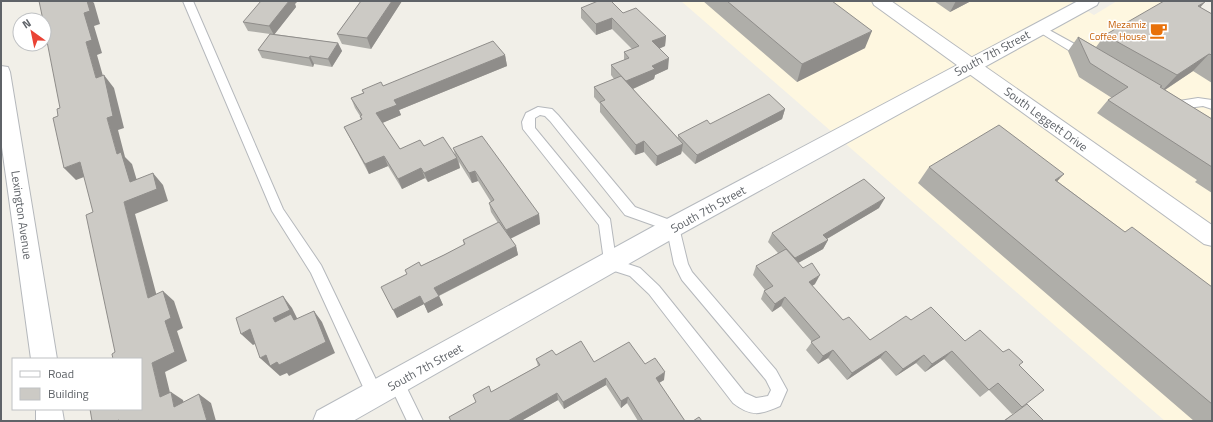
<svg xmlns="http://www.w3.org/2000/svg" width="1213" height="422" viewBox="0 0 1213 422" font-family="'Titillium Web',sans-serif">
<rect width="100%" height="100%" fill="#f1efe8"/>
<!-- commercial -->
<path fill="#fef7e0" d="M681,1H1070L1094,15L1117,1H1183L1212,28V421H1165Z"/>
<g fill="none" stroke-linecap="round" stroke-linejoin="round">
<defs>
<path id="service" d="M183,1H193L283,209L321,265L381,390L383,395L381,400L375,403L369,400L311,273L272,211Z
M1040,25L1091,53L1092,56L1091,59H1083L1036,30L1035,28Z
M1198,98L1212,100V109L1203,106L1173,110L1167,106L1173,102Z
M538,107L552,109L558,115L635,207L678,223L688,264L692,272L776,370L787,390L780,406C760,415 751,417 733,403L649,294L630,276L605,268L599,225L523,129L522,122L526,113ZM540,115L545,116L550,121L625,215L667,230L674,264L682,280L766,380L771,390L768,396L756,398L745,393L659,286L640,268L616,260L610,219L535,128V118Z
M397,376L402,378L423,421H407L389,383L392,378Z"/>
<path id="minor" d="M1,66L8,67L10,72L57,359H31L1,140Z
M36,409H62L64,421H36Z"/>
<path id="tertiary" d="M872,1H891L1212,225V246L1204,244L874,5Z"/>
<path id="secondary" d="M1078,1H1099L1097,5L681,234L353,421H313L317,411L665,220Z"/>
</defs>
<!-- service casing -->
<use href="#service" stroke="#b5b8bc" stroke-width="2"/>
<!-- minor casing -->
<use href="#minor" stroke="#b5b8bc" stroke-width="2"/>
<!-- tertiary casing -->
<use href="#tertiary" stroke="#b5b8bc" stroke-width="2"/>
<!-- secondary casing -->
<use href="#secondary" stroke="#b6babf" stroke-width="2"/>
<!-- service -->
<use href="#service" fill="#fff" fill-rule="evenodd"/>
<!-- minor -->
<use href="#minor" fill="#fff" fill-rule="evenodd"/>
<!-- tertiary -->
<use href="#tertiary" fill="#fff" fill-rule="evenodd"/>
<!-- secondary -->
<use href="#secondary" fill="#fff" fill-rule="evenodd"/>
</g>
<!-- wall -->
<path fill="#afaea9" d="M361,1H402L371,49L342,44L337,34Z
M703,1H832L865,48L797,82Z
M934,1H971L950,12Z
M295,4L296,7L274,34L338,43L342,51L332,67L314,64L313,67L262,58L258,50L270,34L248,31L243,22Z
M1200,7L1212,14V83L1193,71L1165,90L1212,119V193L1195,182L1197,180L1097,113L1108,100L1112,98L1079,77L1068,51L1078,37L1096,47L1105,35Z
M581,8L623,13L666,36L665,46L659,49L668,69L655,75L654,79L633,89L678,138V135L710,124L785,109L782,119L695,164L682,151L681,154L656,166L644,152L635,155L600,112V104L594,97V87L614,79L611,75V65L624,60V52L632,49L612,29L596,35L581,18Z
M505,55L507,66L399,110L401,115L382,123L400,149L424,146L455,154L453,148L539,214L540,224L510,238L516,246L518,255L439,296L443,305L428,313L424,304L397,318L421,266L464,245L463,240L498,223L491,212L489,203L491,202L478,181L472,183L459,162L460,168L428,182L425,178L402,189L388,166L369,174L344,127L361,120L360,116L355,108L351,98L363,93L362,90L383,86Z
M929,167L1057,181L1125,232L1212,287V421H1194L918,183Z
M879,208L827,239L828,240L823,249L798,263L815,284L812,286L843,320L870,340L911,320L965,341L1003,352L1019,366L1023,407L1044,421H1003L1016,412L1012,414L989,390L980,397L944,359L925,372L916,363L896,376L880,358L847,380L828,358L818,364L806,350L812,342L781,306L772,312L761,299L764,291L765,290L753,275L756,266L778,253L768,242L772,233Z
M556,355L594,362L645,364L664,380L659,383L685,421H638L627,403L621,408L606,385L564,409L558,400L521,421H451L476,402L491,392L538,366L536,359Z"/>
<!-- shaded-wall -->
<path fill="#8f8d8a" d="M87,1H92L94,3L100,24L94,26L102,53L97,55L107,90L96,78L86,42L84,13Z
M289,1H298L295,4L296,7L274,35L269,26Z
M392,1H402L371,49L367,38Z
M956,1H971L950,12Z
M1205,2L1190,19L1198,6Z
M612,18V29L596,35V24Z
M872,31L865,48L797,82L802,64Z
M666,36L665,46L651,52L652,41Z
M338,43L342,51L332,67L328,59Z
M1209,54L1193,71L1160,93L1177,75Z
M505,55L507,66L399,110L401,115L380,124L376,113L394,100Z
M310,56L314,64L313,67L309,58Z
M669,58L668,69L655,75L654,79L626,92V81L652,66Z
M104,75L114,88L124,128L118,130L125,157L132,164L141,194L130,182L117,154L107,118Z
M785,109L782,119L695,164L697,155Z
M644,141V152L635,155L636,145Z
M683,144L681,154L656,166L657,156Z
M384,156L388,166L369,174L365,164Z
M457,158L460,168L428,182L424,173Z
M80,162L92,174L76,180L64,168Z
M421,168L425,178L402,189L398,179Z
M475,171L478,181L472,183L469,173Z
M153,173L163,185L168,201L135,214L160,308L148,298L124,202Z
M1064,174L1049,190L1055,180Z
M885,198L879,208L818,244L823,235Z
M539,214L540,224L508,240L506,230Z
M828,240L823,249L791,267L795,258Z
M516,246L518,255L438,296L434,288Z
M820,275L815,284L804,291L809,282Z
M163,291L174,301L183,328L177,331L187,361L165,372L173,405L160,397L152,363L165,321Z
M283,296L292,308L299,322H275L273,318Z
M420,296L424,304L397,318L393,310Z
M439,296L443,305L428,313L424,304Z
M785,297L781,306L772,312L775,304Z
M314,311L322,322L335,353L289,376L287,373L280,376L260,358L266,355Z
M250,329L261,341L253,345L241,334Z
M833,350L828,358L818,364L823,356Z
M886,351L880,358L847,380L852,373Z
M952,351L944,359L925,372L932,364Z
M924,355L916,363L896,376L903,369Z
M665,372L664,380L655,385L656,378Z
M606,378V385L564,409L563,402Z
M171,392L183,400L187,415L174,407Z
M557,393L558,400L521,421H508Z
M199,394L211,403L216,421H207Z
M628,397L627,403L621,408V401Z"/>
<!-- building -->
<path fill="#cccac5" stroke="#8f8d8a" d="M39,1H87L90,11L84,13L92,40L86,42L96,78L104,75L113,116L107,118L117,154L121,152L130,182L153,173L157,189L124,202L148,298L163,291L171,318L165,321L175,352L152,363L160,397L171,392L174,407L199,394L207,421H119V420L116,421H92L90,409H141V359H113L112,354L115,352L86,215L93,212L80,162L64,168L53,118L58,116L57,109L60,108L44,26V20H43Z
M261,1H289L269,26L243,22Z
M361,1H392L367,38L337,34Z
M598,1H611L623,13L636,8L666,36L652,41L669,58L652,66L655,69L626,81L611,65L629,58L624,52L639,46L612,18L596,24L581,8Z
M727,1H832L872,31L802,64Z
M1164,1H1204L1205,2L1198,6L1212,14V55L1209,54L1177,75L1105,35Z
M270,34L338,43L328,59L310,56L309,58L258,50Z
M1078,37L1162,86L1160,87L1212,119V167L1108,100L1128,87L1090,63Z
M493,41L505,55L394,100L397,105L376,113L400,149L420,140L424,146L443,137L457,158L424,173L421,168L398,179L384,156L365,164L344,127L362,119L360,116L362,115L351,98L364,93L362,90L381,82L383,86Z
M621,76L683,144L657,156L644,141L636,145L600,102L605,100L594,87Z
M769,94L785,109L697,155L678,135L707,120L710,124Z
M999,125L1064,174L1055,180L1125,232L1132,227L1212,287V404L929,167Z
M482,136L539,214L506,230L489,203L494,200L475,171L469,173L453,148Z
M864,179L885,198L823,235L828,240L795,258L772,233Z
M499,222L516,246L434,288L439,296L424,304L420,296L393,310L381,287L407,274L405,270L419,262L421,266L444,255L465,244L463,240Z
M786,249L803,268L812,263L820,275L809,282L843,320L849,317L870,340L906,316L911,320L931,307L965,341L980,330L1003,352L1009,349L1023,362L1019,365L1044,390L1022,407L998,383L989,390L952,351L932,364L924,355L903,369L886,351L852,373L833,350L823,356L811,342L820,337L785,297L775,304L764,291L773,286L756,266Z
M283,296L290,310L273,318L275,322L291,314L294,320L314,311L326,342L279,365L277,362L270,366L266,355L260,358L250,329L241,334L236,318Z
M581,341L594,362L629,342L645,364L655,358L665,372L656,378L685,421H643L628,397L621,401L606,378L563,402L557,393L508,421H451L449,417L476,402L473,395L489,386L491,392L540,365L536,359L552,350L556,355Z
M1027,404L1044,421H1004Z
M699,417L702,421H693Z"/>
<!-- icons -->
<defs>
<symbol id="cafe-bare" viewBox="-9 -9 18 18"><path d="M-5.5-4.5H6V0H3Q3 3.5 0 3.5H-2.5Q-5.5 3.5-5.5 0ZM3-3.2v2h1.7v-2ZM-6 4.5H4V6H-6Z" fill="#e8710a" stroke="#fff" stroke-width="2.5" paint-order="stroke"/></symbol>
</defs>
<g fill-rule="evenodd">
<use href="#cafe-bare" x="1146" y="18" width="25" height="25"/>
</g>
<g text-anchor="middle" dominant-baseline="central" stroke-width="3" stroke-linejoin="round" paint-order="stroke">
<!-- far-food labels -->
<g font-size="10" fill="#c56008" stroke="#fff" text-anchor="end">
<text x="1146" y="24">Mezamiz<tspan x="1146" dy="12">Coffee House</tspan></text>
</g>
<!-- street labels -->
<g font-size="12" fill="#5f6368" stroke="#fff">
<text transform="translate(992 53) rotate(-28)">South 7th Street</text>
<text transform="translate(1046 119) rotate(36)">South Leggett Drive</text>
<text transform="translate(708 209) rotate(-29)">South 7th Street</text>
<text transform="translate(22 215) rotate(82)">Lexington Avenue</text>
<text transform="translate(425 367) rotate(-29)">South 7th Street</text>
</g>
</g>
<!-- border -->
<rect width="1213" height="422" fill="none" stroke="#5f6368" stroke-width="4"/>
<!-- legend -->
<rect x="12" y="358" width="130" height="52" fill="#ffffff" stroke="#bfc1c3"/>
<rect x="20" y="371" width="20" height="6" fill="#ffffff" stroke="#bfc1c3"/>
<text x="48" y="378" font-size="12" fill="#5f6368">Road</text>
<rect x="20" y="388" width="20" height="12" fill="#cccac5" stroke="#bfc1c3"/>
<text x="48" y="398" font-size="12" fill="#5f6368">Building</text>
<!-- north arrow -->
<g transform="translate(32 32) rotate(327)"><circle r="19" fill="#ffffff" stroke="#bfc1c3"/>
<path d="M0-3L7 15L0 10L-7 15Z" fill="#ea4335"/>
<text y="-6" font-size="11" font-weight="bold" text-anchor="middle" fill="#5f6368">N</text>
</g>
</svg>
